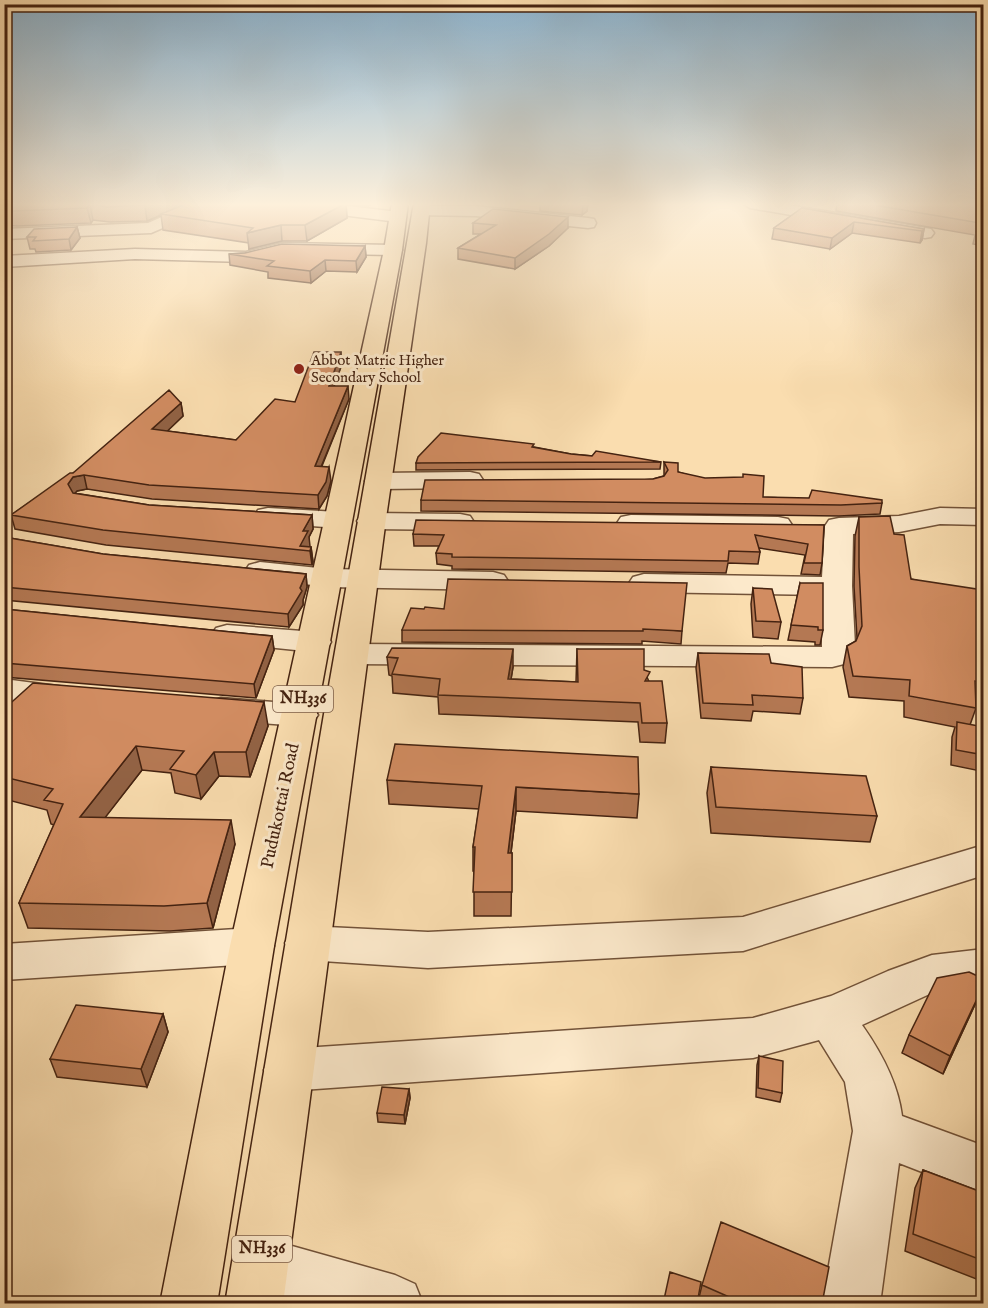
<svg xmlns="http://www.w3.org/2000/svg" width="988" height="1308" viewBox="0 0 988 1308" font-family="'IM FELL English',serif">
<rect width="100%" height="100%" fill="#faddaf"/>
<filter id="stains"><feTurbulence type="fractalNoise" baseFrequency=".00333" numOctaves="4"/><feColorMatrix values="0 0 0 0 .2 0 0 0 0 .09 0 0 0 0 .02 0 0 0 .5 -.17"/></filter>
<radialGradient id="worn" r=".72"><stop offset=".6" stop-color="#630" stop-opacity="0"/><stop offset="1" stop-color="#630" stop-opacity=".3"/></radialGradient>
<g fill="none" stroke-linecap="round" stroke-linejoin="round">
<defs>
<path id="minor" d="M194,203H215L213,206L151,233L4,239V229L148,223Z
M277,203H323L398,212L406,217L398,222L285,208Z
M742,203H777L925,228L931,229L934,233L931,237L925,238L750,208Z
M421,206H476L588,218L594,219L596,223L594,227L588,228L476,216L415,215L413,211Z
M283,243L393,245L399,246L402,250L399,254L393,255L283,253L246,262L135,259L4,267V256L135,249L246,252Z
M470,472L479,474L483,480L479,486L470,488L378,489L369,487L365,481L369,475L378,473Z
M268,508L338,512L348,514L352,520L348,526L338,528L258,522L254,516L258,510Z
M940,508L984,509V525L940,524L899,532L853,534L852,586L855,646L849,660L844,664L832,667L352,664L340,661L336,654L340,647L352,644L822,647V595L644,592L633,589L629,583L633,577L644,574L822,577L825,526L829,520L839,518L899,516Z
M371,513L460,514L470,516L474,522L470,528L460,530L371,529L361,527L357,521L361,515Z
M631,515L778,517L788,519L792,525L788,531L778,533L631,531L621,529L617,523L621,517Z
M260,562L328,569L493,572L504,575L508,581L504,587L493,590L328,587L249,577L245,571L249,565Z
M227,625L315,632L327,635L331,642L327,649L315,652L216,642L211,635L216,628Z
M4,679L80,689L85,697L80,705L68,708L4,701Z
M221,698L300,704L312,707L318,715L312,723L300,726L221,720L209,717L203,709L209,701Z
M984,845V875L743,951L428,968L307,960L292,955L285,943L292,931L307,926L428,932L743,917Z
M252,928L268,934L274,946L268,958L252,964L4,980V944Z
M984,949V985L934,992L862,1025C881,1052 898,1083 902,1116L984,1146V1196L899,1163L880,1304H822L853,1131L845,1082L819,1040L753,1058L288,1091L271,1085L264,1070L271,1055L288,1049L753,1018L831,996L888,971L932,955Z
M260,1237L395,1275L415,1284L423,1304H296L240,1285L232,1265L240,1245Z"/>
<path id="highway" d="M392,203H408L402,250L274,946L217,1304H160L230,946L384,250Z
M414,203H430L426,243L386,518L283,1304H225L324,714Z"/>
</defs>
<!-- minor casing -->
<use href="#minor" stroke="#725238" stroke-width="3"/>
<!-- highway casing -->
<use href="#highway" stroke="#452311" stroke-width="3"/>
<!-- minor -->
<use href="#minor" fill="#fce9cb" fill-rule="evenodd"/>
<!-- highway -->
<use href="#highway" fill="#faddaf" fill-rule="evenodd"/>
</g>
<!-- wall -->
<path fill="#b47853" stroke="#452311" stroke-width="1.5" d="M4,203H374L368,206L346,204L347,218L307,241H282L249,249V243L163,230L161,215L147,221L110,222L93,220L91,223L17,226L4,225Z
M540,203H588L587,211L582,215L540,211Z
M837,203H984V246L973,244L975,235L836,211Z
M802,208L924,229L922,240L920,243L852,233L830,249L772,239L774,228Z
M473,223L568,228L549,246L515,269L458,259V248L481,234H473Z
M77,227L80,238L71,250L36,252L35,249H30L27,237Z
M365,246L366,257L357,272L326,271L311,283L268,278V272L230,265L229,254Z
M342,364L334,386L349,399L322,466L331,481L327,496L319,509L152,499L87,489L77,491L74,493L149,505L312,515L313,529L309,537V547H311L313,562L312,565L106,545L15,529L11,515L73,473L181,403L183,416L167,431L236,440L295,402Z
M534,447L571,454L661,462L660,469L416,470V463Z
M664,462L678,472L763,497L882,503L880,514L839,516L421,511V500L653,479L664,476Z
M859,517L894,534L911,579L984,597V704L975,702L976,708L970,725L984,727V783L981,782V771L951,765L952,737L955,727L904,717V701L849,697L843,667L847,646L856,641L857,638L854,586L855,536Z
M824,525L822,563L820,575L801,574L805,555L759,548L760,552L758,564L728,563L726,573L452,569V566L437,564L436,553L439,546H414L413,534Z
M4,537L103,554L306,574L307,587L303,600V605L289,627L4,600Z
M800,583L823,630L820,645H815V642L788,640Z
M753,588L781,622L778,639L753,637L751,604Z
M4,609L272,636L274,650L256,698L4,677Z
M444,609L682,631L681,644L642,641V644L402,642V630Z
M577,649L644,670L667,723L665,743L640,742L638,722L439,714L438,697L393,693L392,676L389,675L387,657L513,667L511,679L576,682Z
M698,653L771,663L803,698L800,714L753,711L751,721L701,718L696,668Z
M4,709L268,726L250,777L219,776L201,799L175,793L171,773L142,770L105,817L235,844L213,928L170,931L28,928L19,903L54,825L51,824L47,810L4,799Z
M711,767L877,816L870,842L711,833L707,793Z
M387,780L639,794L637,818L516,811L511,853H512L511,916H474V871H473V847L479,809L389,804Z
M984,985L943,1074L902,1053L909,1035Z
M163,1014L168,1032L147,1087L57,1077L50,1059Z
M759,1056L782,1093L780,1102L756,1097L757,1065Z
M409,1089L410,1098L405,1124L378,1122L377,1113Z
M923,1170L984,1193V1282L905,1251L915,1188Z
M702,1285L822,1304H702L698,1302Z"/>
<!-- shaded-wall -->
<path fill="#926244" stroke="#452311" stroke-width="1.5" d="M151,203H189L147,221L145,205Z
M346,203L347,218L307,241L305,225Z
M585,203H588L587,211L582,215L583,204Z
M90,204L93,220L91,223L87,208Z
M568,217V228L549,246L515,269V258Z
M854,222L852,233L830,249L832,238Z
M281,225L282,241L249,249L247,233Z
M77,227L80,238L71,250L69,239Z
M924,229L922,240L920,243L922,231Z
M365,246L366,257L357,272L356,261Z
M325,260L326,271L311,283L310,271Z
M341,352L342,364L330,398L329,386Z
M348,386L349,399L316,479L315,466Z
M181,403L183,416L155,443L152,429Z
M329,467L331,481L327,496L319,509L318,495Z
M84,475L87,489L77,491L71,498L68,484L73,477Z
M312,515L313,529L309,537L310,546L307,550L300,546L303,531Z
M311,547L313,562L312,565L310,551Z
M306,574L307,587L303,600V605L289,627L288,614L300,588Z
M272,636L274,650L256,698L254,684Z
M513,649V667L508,698V679Z
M264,702L268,726L250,777L246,752Z
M136,746L142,770L87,841L80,817Z
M214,752L219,776L201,799L196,775Z
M516,787V811L508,877V853Z
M231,820L235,844L213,928L207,903Z
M984,984L978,998L943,1074L950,1056Z
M163,1014L168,1032L147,1087L141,1069Z
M409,1089L410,1098L405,1124L404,1115Z"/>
<!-- building -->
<path fill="#d18c61" stroke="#452311" stroke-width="1.5" d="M4,203H151L145,205L107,207L90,204L87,208L13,211L4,210Z
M188,203H346L305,225H281L247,233L253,228L161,214Z
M566,203H585L583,204Z
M862,203H984V233L976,232L980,223Z
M802,208L924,229L922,231L854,222L832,238L774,228Z
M493,209L568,217L549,234L515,258L458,248L496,225L473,223Z
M77,227L69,239L33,241L36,237H27L34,229Z
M282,244L365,246L356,261L325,260L310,271L267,266L274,261L229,254L245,253Z
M314,352H341L329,386H348L315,466L329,467L326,482L318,495L149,485L84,475L73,477L68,484L73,493L149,505L312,515L303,531H308L300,546L311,547L310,551L103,530L11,515L70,473H73L169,390L181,403L152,429L236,440L275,399L295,402Z
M441,433L534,444L532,447L571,454L592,456L596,451L661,462L416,463L418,457Z
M664,462L678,463V472L705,478L743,477V474L764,476L763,497L809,498L812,490L882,500V503L841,505L421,500L425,480L653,479L664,476L668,470Z
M890,516L894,534L904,535L911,579L983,590L984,682L975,681L976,708L909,696L910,680L853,676L847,646L856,641L862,626L859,567V517Z
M416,520L824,525L822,563H804L808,544L755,535L760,552L729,551L728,561L452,557V554L436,553L444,535L413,534Z
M4,537L103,554L306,574L300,588L302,591L288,614L4,587Z
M448,579L687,583L682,631L643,629V631L402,630L411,608L424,609L425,607L444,609Z
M800,583H823V630H818V627L791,625Z
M753,588L772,589L781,622L756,621Z
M4,609L272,636L254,684L4,663Z
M392,648L513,649L508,679L578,682L577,649H644V670L650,672L645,681H662L667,723H642L640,703L438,695L440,679L392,674L398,658L387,657Z
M698,653L769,654L771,663L802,667L803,698L752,695L753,705L703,703Z
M33,683L264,702L246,752H214L196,775L170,769L184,751L136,746L80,817L231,820L207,903L164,906L19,903L63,804L44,800L53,789L4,777V709Z
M957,722L984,727V755L956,750Z
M395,744L638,757L639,794L516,787L508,853H512V892H473L475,847H473L482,786L387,780Z
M711,767L866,776L877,816L716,807Z
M969,972L984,979V984L950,1056L909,1035L937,978Z
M76,1005L163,1014L141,1069L50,1059Z
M759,1056L783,1061L782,1093L758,1088Z
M382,1087L409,1089L404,1115L377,1113Z
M923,1170L984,1193V1261L913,1234Z
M721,1222L829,1267L822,1304H745L702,1285Z
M670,1272L701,1282L697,1304H663Z"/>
<!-- sky -->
<linearGradient id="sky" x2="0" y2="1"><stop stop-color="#8cb6d4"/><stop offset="0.53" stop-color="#fdf0db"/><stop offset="1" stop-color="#fdf0db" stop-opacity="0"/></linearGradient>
<rect width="988" height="386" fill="url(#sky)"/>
<!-- markers -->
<circle fill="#8f2418" stroke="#fce9cb" stroke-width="2" cx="299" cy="369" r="6"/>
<g text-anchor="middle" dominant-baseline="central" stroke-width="6" stroke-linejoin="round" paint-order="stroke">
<!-- far-poi labels -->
<g font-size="15" fill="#452311" stroke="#fce9cb" text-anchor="start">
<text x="311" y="360">Abbot Matric Higher<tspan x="311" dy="17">Secondary School</tspan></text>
</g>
<!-- shield labels -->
<g fill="#fce9cb" stroke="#7c5e49" stroke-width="1.5">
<rect x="273" y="686" width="60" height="26" rx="4.5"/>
<rect x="232" y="1236" width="60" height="26" rx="4.5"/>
</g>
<g font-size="16" font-weight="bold" fill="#452311">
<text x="303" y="699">NH336</text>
<text x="262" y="1249">NH336</text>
</g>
<!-- street labels -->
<g font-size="18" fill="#452311" stroke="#fce9cb">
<text transform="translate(281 806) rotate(-78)">Pudukottai Road</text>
</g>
</g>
<!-- margin -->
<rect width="988" height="1308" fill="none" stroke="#faddaf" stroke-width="24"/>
<rect x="6" y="6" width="976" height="1296" fill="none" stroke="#452311" stroke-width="3"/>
<rect x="12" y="12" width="964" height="1284" fill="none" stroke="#452311" stroke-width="1.5"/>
<rect width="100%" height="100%" filter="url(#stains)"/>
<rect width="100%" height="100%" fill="url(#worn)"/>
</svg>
